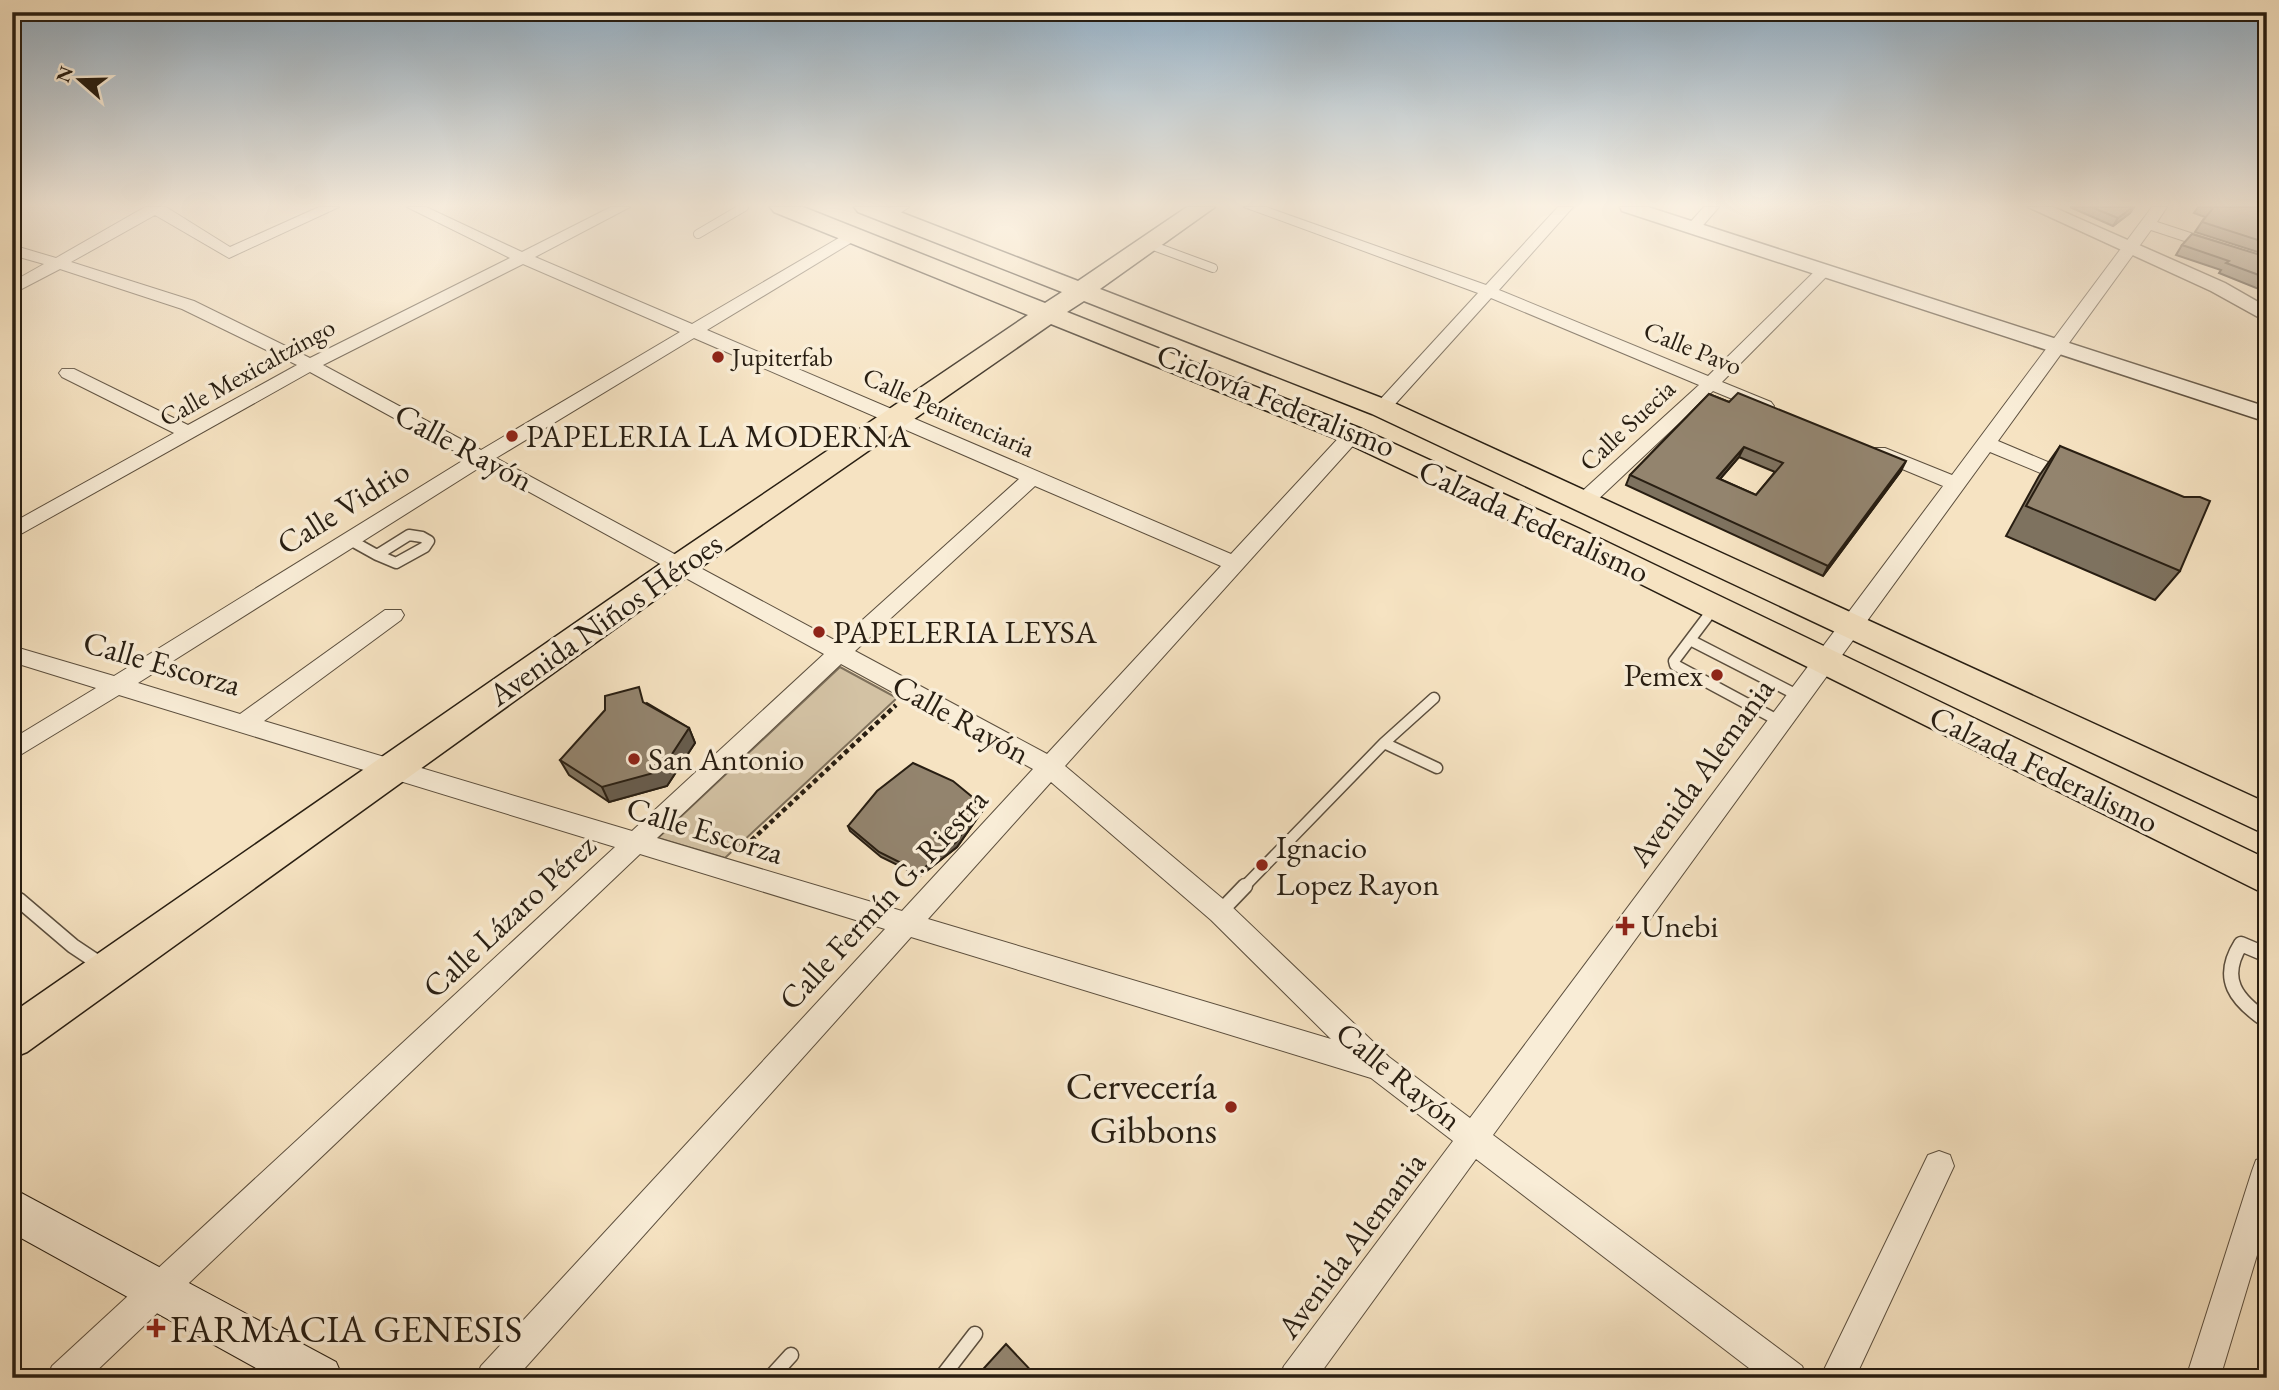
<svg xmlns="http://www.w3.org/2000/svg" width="2279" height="1390" viewBox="0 0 2279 1390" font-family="'EB Garamond',serif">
<rect width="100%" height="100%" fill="#f6e3c2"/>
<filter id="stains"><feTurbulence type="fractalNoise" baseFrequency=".00286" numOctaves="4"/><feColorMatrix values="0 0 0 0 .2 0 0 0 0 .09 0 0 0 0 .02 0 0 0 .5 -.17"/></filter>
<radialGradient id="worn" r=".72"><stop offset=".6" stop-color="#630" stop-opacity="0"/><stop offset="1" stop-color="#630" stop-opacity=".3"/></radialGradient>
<!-- green -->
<path fill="#d3c2a4" stroke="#7e705b" stroke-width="2" d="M840,667L897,698L725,858L658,838Z"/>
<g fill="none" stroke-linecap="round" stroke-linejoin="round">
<defs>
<path id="service-far2" d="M698,234L744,207
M1148,244L1213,268"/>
<path id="service-far1" d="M409,535L422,537L429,541L425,547L396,563L377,555Z
M350,540L377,555
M1714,608L1674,661L1675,665L1781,722
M1690,640L1799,696
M1384,743L1437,768
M1243,888L1384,743L1434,698"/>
<path id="service" d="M19,900L73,946L103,966
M1220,912L1245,886
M2267,955L2241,944C2219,979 2236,1000 2267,1021
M770,1378L791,1355
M941,1378L975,1334"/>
<path id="minor" d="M145,207H166L230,247L319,207H339L229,258L155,215L71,262L194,301L310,358L510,258L407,207H426L522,252L611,207H630L535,257L692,324L849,232H859V238L707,330L1231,554L1345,431H1359L1361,435L1359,439L1065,766L1229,904L1389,1057L1470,1118L1943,486L1871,456L1869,452L1871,448H1885L1952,475L2152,207H2167L2157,222L2267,258V268L2151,230L1998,441L2081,476L2084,480L2081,484H2067L1990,452L1493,1135L1802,1366L1807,1378H1762L1476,1159L1317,1378H1279L1284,1366L1453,1141L1371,1078L911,937L516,1378H476L481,1366L885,929L640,854L89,1378H47L52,1366L615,847L119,695L12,760V739L96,688L12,662V646L114,676L467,458L310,372L12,539V523L174,433L62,377L59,373L62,369H74L188,425L297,365L182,309L60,269L12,294V282L44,264L12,255V245L56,258ZM523,264L680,332L481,450L323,365ZM694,338L1019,479L838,642L496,458ZM482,466L824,654L632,831L264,721L401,620L404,615L401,610H385L240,714L138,683ZM1035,486L1221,566L1047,754L855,651ZM841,664L1033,769L902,911L657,838ZM1051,782L1211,920L1331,1039L928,919Z
M891,207H909L893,218H883V212Z
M1244,207H1266L1486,285L1558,207H1573L1499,290L1708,376L1818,268H1830L1832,271L1722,382L1771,402L1774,406L1771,410H1759L1713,391L1592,505H1578L1575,500L1578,495L1699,385L1491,298L1388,412H1376L1373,408L1376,404L1478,293Z
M1704,207H1719L1698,231H1688L1685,228Z
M1939,1151L1950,1155L1954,1166L1855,1378H1820L1928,1155Z
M2267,1156V1222L2220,1378H2186L2252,1171L2256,1160Z"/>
<path id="tertiary" d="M1620,207H1648L2267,407V422L1622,211Z
M2028,207H2053L2225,283L2267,307V322L2211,291Z"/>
<path id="secondary" d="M12,1188L336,1362L343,1378H274L12,1233Z"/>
<path id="primary" d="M770,207H803L1045,303L1062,292L858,212L854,207H887L1078,281L1187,207H1215L1100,289L1392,402L2267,803V835L1372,414L1084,301L1067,312L1362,429L1580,529L2267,859V895L1558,543L1342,441L1051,324L691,574L27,1052L12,1058V1013L669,558L1028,315L774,212Z"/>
</defs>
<!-- service-far2 casing -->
<use href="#service-far2" stroke="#5c4f3e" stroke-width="10"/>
<!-- service-far1 casing -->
<use href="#service-far1" stroke="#5c4f3e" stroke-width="13"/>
<!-- service casing -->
<use href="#service" stroke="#5c4f3e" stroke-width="17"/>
<!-- minor casing -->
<use href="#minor" stroke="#5c4f3e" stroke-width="2"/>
<!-- tertiary casing -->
<use href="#tertiary" stroke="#5c4f3e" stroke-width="3"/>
<!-- secondary casing -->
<use href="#secondary" stroke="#281e12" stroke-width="2"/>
<!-- primary casing -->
<use href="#primary" stroke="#281e12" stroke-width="3"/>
<!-- path -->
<path stroke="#281e12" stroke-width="4.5" stroke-dasharray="5 3.5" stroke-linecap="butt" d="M739,852L896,705"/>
<!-- service-far2 -->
<use href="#service-far2" stroke="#f9edd7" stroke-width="8"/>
<!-- service-far1 -->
<use href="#service-far1" stroke="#f9edd7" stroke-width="10"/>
<!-- service -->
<use href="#service" stroke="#f9edd7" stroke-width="14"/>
<!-- minor -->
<use href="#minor" fill="#f9edd7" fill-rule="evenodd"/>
<!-- tertiary -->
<use href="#tertiary" fill="#f9edd7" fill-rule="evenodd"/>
<!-- secondary -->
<use href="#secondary" fill="#f9edd7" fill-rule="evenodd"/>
<!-- primary -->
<use href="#primary" fill="#f6e3c2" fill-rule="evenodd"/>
</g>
<!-- wall -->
<path fill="#7e725f" stroke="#281e12" stroke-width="2" fill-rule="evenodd" d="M2070,207H2134L2130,213L2113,226Z
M2198,207H2267V255L2195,232L2205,217L2194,213Z
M2182,245L2267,257V297L2261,294L2264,291L2219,273L2221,270L2176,255Z
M1709,394L1901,471L1823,576L1626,485L1630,475ZM1739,457L1775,472L1756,495L1720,479Z
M2060,446L2180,571L2155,600L2006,536L2039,476Z
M647,703L689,728L695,743L667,786L609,802L569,775L560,760Z
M983,810L957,847L920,876L881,857L850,831L848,826Z"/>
<!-- shaded-wall -->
<path fill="#675c4d" stroke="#281e12" stroke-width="2" d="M2133,207H2134L2130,213L2113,226L2118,218Z
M1744,447L1739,457L1713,487L1717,478Z
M1906,461L1901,471L1823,576L1828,566Z
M689,728L695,743L667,786L609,802L602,787Z
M982,805L983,810L957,847L920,876L919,872Z"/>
<!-- building -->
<path fill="#93846e" stroke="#281e12" stroke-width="2" fill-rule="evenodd" d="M2091,207H2133L2118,218Z
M2212,207H2267V243L2202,222L2213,208Z
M2192,234L2267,257V278L2226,263L2229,261L2182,245Z
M1738,393L1906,461L1828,566L1630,475L1709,394L1729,402ZM1744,447L1783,463L1756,495L1717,478Z
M2060,446L2184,497H2200L2210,501L2180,571L2026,506Z
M639,687L643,702L689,728L661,771L602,787L560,760L605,710V696Z
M913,763L953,781L982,805L956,842L919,872L879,852L848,826L877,791Z
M1006,1344L1038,1378H975Z"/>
<!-- sky -->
<linearGradient id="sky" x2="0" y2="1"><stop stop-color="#91acc1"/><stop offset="0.51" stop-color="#fbf2e4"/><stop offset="1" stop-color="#fbf2e4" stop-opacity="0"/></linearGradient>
<rect width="2279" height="402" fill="url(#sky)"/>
<!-- markers -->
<g fill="#8f2418" stroke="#f9edd7" stroke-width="2.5">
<circle cx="718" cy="357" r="7"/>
<circle cx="512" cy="436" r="7"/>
<circle cx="819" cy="632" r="7"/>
<circle cx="1717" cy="675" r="7"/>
<circle cx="634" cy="759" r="7"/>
<circle cx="1262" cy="865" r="7"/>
<path d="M1621.5 915.5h7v7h7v7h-7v7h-7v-7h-7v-7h7z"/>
<circle cx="1231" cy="1107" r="7"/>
<path d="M152.5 1317.5h7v7h7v7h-7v7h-7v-7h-7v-7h7z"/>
</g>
<g text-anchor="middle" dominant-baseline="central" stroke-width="7" stroke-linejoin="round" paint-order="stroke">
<!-- far-street labels -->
<g font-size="26" fill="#281e12" stroke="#f9edd7">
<text transform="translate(1693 348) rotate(22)">Calle Pavo</text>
<text transform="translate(247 372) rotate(-29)">Calle Mexicaltzingo</text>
<text transform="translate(949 412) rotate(24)">Calle Penitenciaria</text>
<text transform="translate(1627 425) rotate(-43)">Calle Suecia</text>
</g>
<!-- far-poi labels -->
<g font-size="26" fill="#281e12" stroke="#f9edd7" text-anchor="start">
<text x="732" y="357">Jupiterfab</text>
</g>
<!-- street labels -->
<g font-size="32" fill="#281e12" stroke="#f9edd7">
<text transform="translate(1276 400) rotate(22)">Ciclovía Federalismo</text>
<text transform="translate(464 447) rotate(28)">Calle Rayón</text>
<text transform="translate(343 507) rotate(-32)">Calle Vidrio</text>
<text transform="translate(1534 521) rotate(25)">Calzada Federalismo</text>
<text transform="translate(605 619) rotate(-35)">Avenida Niños Héroes</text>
<text transform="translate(162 663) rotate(16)">Calle Escorza</text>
<text transform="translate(961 719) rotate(29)">Calle Rayón</text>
<text transform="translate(2044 769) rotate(26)">Calzada Federalismo</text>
<text transform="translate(1701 772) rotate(-54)">Avenida Alemania</text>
<text transform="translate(705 830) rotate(17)">Calle Escorza</text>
<text transform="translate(883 899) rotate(-47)">Calle Fermín G. Riestra</text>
<text transform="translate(509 916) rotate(-43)">Calle Lázaro Pérez</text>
<text transform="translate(1399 1076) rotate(39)">Calle Rayón</text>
<text transform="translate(1351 1245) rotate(-53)">Avenida Alemania</text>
</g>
<!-- poi labels -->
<g font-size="32" fill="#281e12" stroke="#f9edd7" text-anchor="start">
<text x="526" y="436">PAPELERIA LA MODERNA</text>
<text x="833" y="632">PAPELERIA LEYSA</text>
<text x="1703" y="675" text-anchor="end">Pemex</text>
<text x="648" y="759">San Antonio</text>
<text x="1276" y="847">Ignacio<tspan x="1276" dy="37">Lopez Rayon</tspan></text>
<text x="1641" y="926">Unebi</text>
</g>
<!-- near-poi labels -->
<g font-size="38" fill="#281e12" stroke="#f9edd7" text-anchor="end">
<text x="1217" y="1085">Cervecería<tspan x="1217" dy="44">Gibbons</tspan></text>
<text x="170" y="1328" text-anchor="start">FARMACIA GENESIS</text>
</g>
</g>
<!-- margin -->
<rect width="2279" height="1390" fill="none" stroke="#f6e3c2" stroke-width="42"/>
<rect x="14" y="14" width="2251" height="1362" fill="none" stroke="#281e12" stroke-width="3.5"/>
<rect x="21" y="21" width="2237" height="1348" fill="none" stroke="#281e12" stroke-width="2"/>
<!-- north arrow -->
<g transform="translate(80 80) rotate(290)" stroke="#f9edd7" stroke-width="5" paint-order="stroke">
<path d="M0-5L12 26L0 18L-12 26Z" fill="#281e12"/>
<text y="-10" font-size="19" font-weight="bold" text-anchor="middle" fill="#281e12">N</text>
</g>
<rect width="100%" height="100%" filter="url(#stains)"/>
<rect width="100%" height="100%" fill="url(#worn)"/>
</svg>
